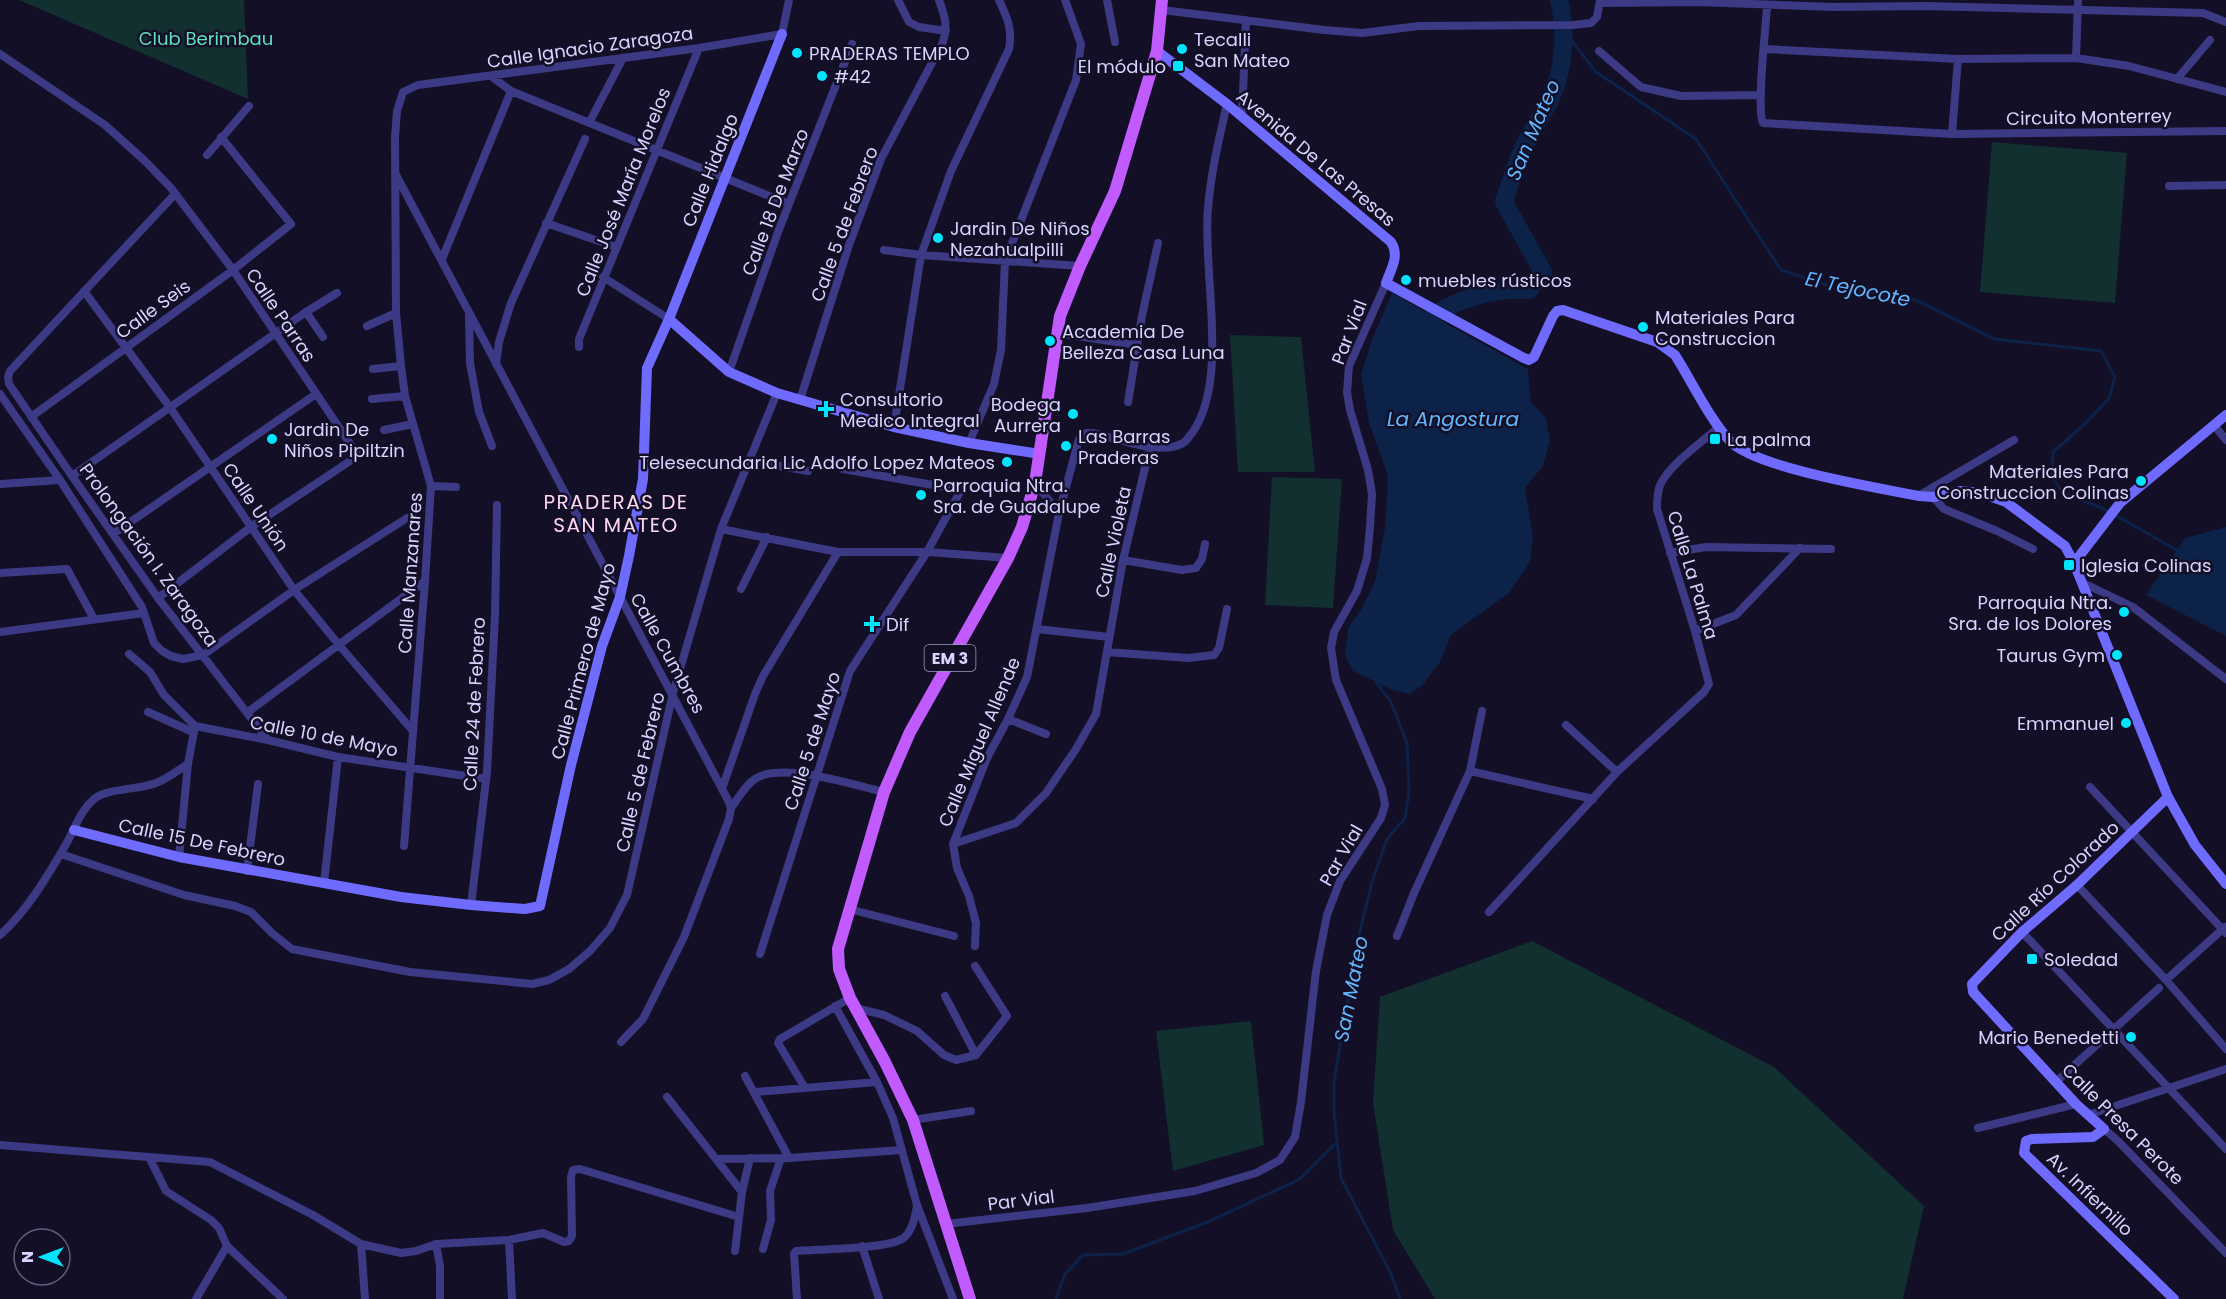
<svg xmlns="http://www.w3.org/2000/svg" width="2226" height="1299" viewBox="0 0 2226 1299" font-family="Poppins,sans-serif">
<rect width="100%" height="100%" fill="#130f26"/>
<!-- green -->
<path fill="#12302f" d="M19,0H244L248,99Z
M1992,142L2127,153L2115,303L1980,292Z
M1230,335L1301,337L1315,472H1238Z
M1272,477L1342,479L1333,608L1265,605Z
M1532,941L1774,1067L1924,1206L1903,1299H1435L1393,1230L1373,1103L1380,997Z
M1251,1021L1264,1145L1173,1171L1156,1031Z"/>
<!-- water -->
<path fill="#0c2248" d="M1392,293L1528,369L1531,403L1546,418L1550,441L1543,466L1525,488L1533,536L1530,562L1510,592L1451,635L1440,662L1422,686L1409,694L1392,690L1353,671L1345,656L1348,628L1362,608L1375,581L1385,528L1388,476L1369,423L1361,374L1372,340Z
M2226,527V636L2146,595L2185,538Z"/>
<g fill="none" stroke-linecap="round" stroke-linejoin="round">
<!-- stream -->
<path stroke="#0c2248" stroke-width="3" d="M1562,28L1596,72L1696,139L1781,270L1827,285L1916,300L1994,339L2101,351L2115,377L2109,398L2086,423L2053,452L2052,477L2063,493L2102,508L2177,550
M1376,682L1391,702L1407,743L1409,791L1405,818L1387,839L1372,882L1359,935L1334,1081V1112L1341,1178L1391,1274L1400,1299
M1056,1299L1065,1274L1083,1255L1123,1254L1210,1221L1300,1179L1337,1142"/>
<!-- river -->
<path stroke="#0c2248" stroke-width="18" d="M1434,315C1463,297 1496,288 1529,290L1543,272L1504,202C1509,186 1514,169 1521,153C1529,134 1541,118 1550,100C1564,70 1567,32 1559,0"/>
<!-- street -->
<path stroke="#3d3a85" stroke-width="8" d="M898,0L909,22L919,27L946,31
M1107,0L1115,42
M1600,3L1698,2L1833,7L1925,6L2203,13L2226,22
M1767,6C1766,28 1756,109 1763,123L1952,134L2226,131
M1162,10L1324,30L1362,33L1419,26L1573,25L1591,23L1597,17L1600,0
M1765,49L1958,59L2076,58L2129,66L2226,92
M1599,51L1641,87L1681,96L1761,95
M0,54L105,125L145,161L171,188L233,270L357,454L353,459L251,527L158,598
M2076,58L2078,0
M491,76L511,91L789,204
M2177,79L2210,40
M1242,116L1246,20
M589,123L623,58
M1952,134L1958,59
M207,155L249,106
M395,173L729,802L731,808L729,819L684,937L643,1019L621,1042
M2169,186L2226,185
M175,194L10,371L8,377L9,384L72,476L158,598L268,740
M546,223L616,247
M884,250L921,255L1080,266
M442,259L511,91
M603,277L669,319
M84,291L169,406L294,590L339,645L413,731
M306,312L323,337
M469,316L470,363L479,412L492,446
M367,326L396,313
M1056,333L1137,345
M579,347V339L699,48
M496,364L499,342L511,303L585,139
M373,369L401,366
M729,372L778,232L852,44
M0,394L60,480L142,607L154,643L162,651L171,656L183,659L203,655L294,590L407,518
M372,399L405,396
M800,400L849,245L881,159L943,42C948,26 945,16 939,0
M1128,402L1142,316L1158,243
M31,417L233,270L291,224L221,137
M2214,425L2226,440
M894,427L921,255L951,171L1009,49C1013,30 1007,17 999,0
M384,430L413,424
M969,443L994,384L1001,350L1005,261L1076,80L1081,44L1065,0
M751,461L808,471
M72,476L306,312L337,293
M1035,483L1059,513
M0,484L60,480
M431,486L456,487
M1920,495L2014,440
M1933,497L1944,509L1997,531L2033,549
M721,529L838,552H927L1008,558
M113,534L316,394
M1670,553L1706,547L1831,549
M1123,560L1182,570L1196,568L1202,559L1205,544
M0,573L67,569L94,619
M2081,582L2133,607L2226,679
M741,589L767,537
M1037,629L1109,637
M1695,631L1736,615L1800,548
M0,632L144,613
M1107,652L1188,658L1214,655L1219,648L1227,609
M129,654L150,672L164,695L195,726
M148,712L193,732
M248,712L425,581
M1008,719L1046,734
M1566,725L1617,772
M195,726L268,740L338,757L486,779
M1470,771L1593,799
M723,786L755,694L763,676L838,552
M2090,787L2226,933
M731,808C738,799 745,785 755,779C781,761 854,785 884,792
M953,844L1016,823L1046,793L1076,749L1096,714L1123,560L1150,447
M404,846L425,581L431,486L405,396L401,366L396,313L395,137L397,111L403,92L418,85L699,48L782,34L789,0
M61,854L184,895L235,906L251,912L272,933L292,949L410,972L532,984L549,980L569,969L590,951L610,928L627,895L673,693L721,529L777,393
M179,857L188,764L195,726
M247,871L258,784
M324,883L338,757
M2077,885L2166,980L2226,1049
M471,905L487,772L495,615L497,505
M849,909L954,936
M1489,912L1617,772L1704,692L1709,684L1695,631L1657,509C1657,501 1657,493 1660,485C1670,464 1702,442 1719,427
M2022,932L2226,1149
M0,935C27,911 47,877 65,846C75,829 79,812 94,799C107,788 139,790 156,783C167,779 178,770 188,764
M1397,936L1414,893L1470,771L1482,711
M975,946L976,923L969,896L957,868L953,844L987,758L1008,719L1027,677L1059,513L1079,439L1086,433H1094C1117,439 1162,456 1183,443C1187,441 1189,436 1192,433C1230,380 1202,271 1208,208C1211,172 1219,139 1227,104
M760,954L850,671L927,552L961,490L843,469
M2166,980L2225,927
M945,996L976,1055
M835,1006L877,1082L893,1118L917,1205L953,1299
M855,1008L884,1015L917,1031L944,1055L956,1060L976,1055L1007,1016L975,966
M745,1076L789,1158
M2057,1081L2159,988
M805,1088L778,1043L780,1039L850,998
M755,1092L877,1082
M667,1097L742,1192L735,1251
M2088,1115L2226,1069
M913,1120L971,1111
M1978,1128L2076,1104
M2104,1129L2118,1141L2226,1253
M0,1145L210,1162L313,1215L361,1244L365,1299
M149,1157L166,1191L211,1220L219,1228L227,1246L196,1299
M717,1159L789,1158L902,1150
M742,1192L750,1158
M946,1224L1087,1208L1195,1191L1256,1173L1280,1160L1295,1137L1301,1102L1316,971L1327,915L1340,881L1381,818L1385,805L1382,789L1336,680L1331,648L1334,632L1357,591L1367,558L1370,527L1372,494L1368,470L1350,410L1347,392L1349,366L1386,283
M509,1240L512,1299
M361,1244L401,1253L416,1251L436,1244L509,1240L543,1233L564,1242L569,1241L572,1236L571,1177L573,1170L580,1169L739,1217
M436,1244L440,1266V1299
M227,1246L283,1299
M862,1246L879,1299
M763,1249L771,1220L770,1191L781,1158
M797,1299L794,1254L796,1251C819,1249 885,1249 902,1239C912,1233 915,1217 917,1206"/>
<!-- secondary -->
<path stroke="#6f6bff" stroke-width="10" d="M1157,51L1227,104L1391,242C1400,256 1391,269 1386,283L1524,358L1529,360L1534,357L1553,316L1557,311L1563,310L1657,342L1675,355C1691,380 1710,420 1730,441C1755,468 1879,488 1919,496L1933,497L1961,491L1981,493L2006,502L2065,546L2074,563L2168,797L2195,845L2226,884
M669,319L729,372L777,393L894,427L969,443L1040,454
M2074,563L2120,503L2226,415
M2168,797L2077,885L2022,932L1972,984L1973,992L2076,1104L2104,1129L2093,1137L2032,1139L2026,1141L2024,1153L2174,1299
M74,830L179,857L401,897L471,905L525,909L540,906L571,765L602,646L620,597L629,556L643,479L647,368L669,319L782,34"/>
<!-- primary -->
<path stroke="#c25bff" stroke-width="12" d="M970,1299L913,1120L885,1062L850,998L839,969L838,949L884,792L910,732L1008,558L1022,527L1035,483L1060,316L1080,266L1115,191L1157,51L1162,0"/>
</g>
<!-- markers -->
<g fill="#00e5ff" stroke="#130f26" stroke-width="2">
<circle cx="1182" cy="49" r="6"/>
<circle cx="797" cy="53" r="6"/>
<rect x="1172" y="60" width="12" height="12" rx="3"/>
<circle cx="822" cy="76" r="6"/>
<circle cx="938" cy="238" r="6"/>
<circle cx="1406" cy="280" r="6"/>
<circle cx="1643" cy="327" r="6"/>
<circle cx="1050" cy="341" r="6"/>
<path d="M823 400h6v6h6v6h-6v6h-6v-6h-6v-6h6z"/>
<circle cx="1073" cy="414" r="6"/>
<circle cx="272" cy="439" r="6"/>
<rect x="1709" y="433" width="12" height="12" rx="3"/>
<circle cx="1066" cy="446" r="6"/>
<circle cx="1007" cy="462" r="6"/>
<circle cx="2141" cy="481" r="6"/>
<circle cx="921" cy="495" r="6"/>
<rect x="2063" y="559" width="12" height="12" rx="3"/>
<circle cx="2124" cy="612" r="6"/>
<path d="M869 615h6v6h6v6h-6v6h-6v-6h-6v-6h6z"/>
<circle cx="2117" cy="655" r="6"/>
<circle cx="2126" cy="723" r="6"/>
<rect x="2026" y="953" width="12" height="12" rx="3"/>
<circle cx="2131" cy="1037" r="6"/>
</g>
<g text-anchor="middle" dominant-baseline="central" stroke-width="5" stroke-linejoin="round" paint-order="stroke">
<!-- shield labels -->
<rect fill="#130f26" stroke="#9e99be" stroke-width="1.5" x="924.5" y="645" width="51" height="26" rx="4.5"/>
<g font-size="16" font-weight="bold" fill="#d9d4ff">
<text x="950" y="658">EM 3</text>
</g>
<!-- park labels -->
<g font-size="18" fill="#5fe0c0" stroke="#130f26">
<text x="206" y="38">Club Berimbau</text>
</g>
<!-- poi labels -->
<g font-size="18" fill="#d9d4ff" stroke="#130f26" text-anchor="start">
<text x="1194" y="39">Tecalli<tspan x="1194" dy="21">San Mateo</tspan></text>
<text x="809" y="53">PRADERAS TEMPLO</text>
<text x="1166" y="66" text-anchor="end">El módulo</text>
<text x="834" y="76">#42</text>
<text x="950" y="228">Jardin De Niños<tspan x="950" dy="21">Nezahualpilli</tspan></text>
<text x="1418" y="280">muebles rústicos</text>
<text x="1655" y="317">Materiales Para<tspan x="1655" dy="21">Construccion</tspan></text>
<text x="1062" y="331">Academia De<tspan x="1062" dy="21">Belleza Casa Luna</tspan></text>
<text x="840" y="399">Consultorio<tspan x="840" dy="21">Medico Integral</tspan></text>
<text x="1061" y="404" text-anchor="end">Bodega<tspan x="1061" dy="21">Aurrera</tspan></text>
<text x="284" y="429">Jardin De<tspan x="284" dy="21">Niños Pipiltzin</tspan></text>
<text x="1078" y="436">Las Barras<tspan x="1078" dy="21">Praderas</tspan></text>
<text x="1727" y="439">La palma</text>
<text x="995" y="462" text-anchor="end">Telesecundaria Lic Adolfo Lopez Mateos</text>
<text x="2129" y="471" text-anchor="end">Materiales Para<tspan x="2129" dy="21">Construccion Colinas</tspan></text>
<text x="933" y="485">Parroquia Ntra.<tspan x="933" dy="21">Sra. de Guadalupe</tspan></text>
<text x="2081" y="565">Iglesia Colinas</text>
<text x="2112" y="602" text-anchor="end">Parroquia Ntra.<tspan x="2112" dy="21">Sra. de los Dolores</tspan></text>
<text x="886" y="624">Dif</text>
<text x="2105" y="655" text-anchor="end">Taurus Gym</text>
<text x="2114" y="723" text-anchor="end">Emmanuel</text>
<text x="2044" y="959">Soledad</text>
<text x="2119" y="1037" text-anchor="end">Mario Benedetti</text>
</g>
<!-- street labels -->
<g font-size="18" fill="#d9d4ff" stroke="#130f26">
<text transform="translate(590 47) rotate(-8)">Calle Ignacio Zaragoza</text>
<text transform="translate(2089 117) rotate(-1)">Circuito Monterrey</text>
<text transform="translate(1316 158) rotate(40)">Avenida De Las Presas</text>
<text transform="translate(710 170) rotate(-68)">Calle Hidalgo</text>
<text transform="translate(623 192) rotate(-68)">Calle José María Morelos</text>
<text transform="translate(775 202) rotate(-69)">Calle 18 De Marzo</text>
<text transform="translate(844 224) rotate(-70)">Calle 5 de Febrero</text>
<text transform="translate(153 309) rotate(-36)">Calle Seis</text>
<text transform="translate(281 315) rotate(56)">Calle Parras</text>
<text transform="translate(1349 332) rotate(-69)">Par Vial</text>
<text transform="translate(256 507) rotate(56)">Calle Unión</text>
<text transform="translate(1113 542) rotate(-78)">Calle Violeta</text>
<text transform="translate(149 555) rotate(54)">Prolongación I. Zaragoza</text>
<text transform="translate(410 573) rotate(-86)">Calle Manzanares</text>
<text transform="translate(1693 575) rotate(73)">Calle La Palma</text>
<text transform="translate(668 653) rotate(61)">Calle Cumbres</text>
<text transform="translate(583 661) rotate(-75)">Calle Primero de Mayo</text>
<text transform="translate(474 704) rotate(-87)">Calle 24 de Febrero</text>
<text transform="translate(324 736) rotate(11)">Calle 10 de Mayo</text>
<text transform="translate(812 741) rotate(-72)">Calle 5 de Mayo</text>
<text transform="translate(979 742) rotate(-67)">Calle Miguel Allende</text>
<text transform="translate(640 772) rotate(-77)">Calle 5 de Febrero</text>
<text transform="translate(202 842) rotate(12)">Calle 15 De Febrero</text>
<text transform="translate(1341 855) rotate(-60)">Par Vial</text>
<text transform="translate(2055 881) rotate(-43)">Calle Río Colorado</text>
<text transform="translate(2123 1124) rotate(45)">Calle Presa Perote</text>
<text transform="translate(2090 1194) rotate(44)">Av. Infiernillo</text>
<text transform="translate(1021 1200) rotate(-7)">Par Vial</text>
</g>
<!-- water labels -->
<g font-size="20" font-style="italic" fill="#62b6ff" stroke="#130f26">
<text transform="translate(1533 130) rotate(-67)">San Mateo</text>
<text transform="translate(1858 289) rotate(12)">El Tejocote</text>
<text x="1453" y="419">La Angostura</text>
<text transform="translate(1351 989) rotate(-79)">San Mateo</text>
</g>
<!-- neighbourhood labels -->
<g font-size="20" letter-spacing="1.5" fill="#ffd6f0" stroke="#130f26">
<text x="616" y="502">PRADERAS DE<tspan x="616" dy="23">SAN MATEO</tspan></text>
</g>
</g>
<!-- north arrow -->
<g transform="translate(42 1257) rotate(270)"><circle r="28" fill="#130f26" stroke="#625e7d" stroke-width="1.5"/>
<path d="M0-4.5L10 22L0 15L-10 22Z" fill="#00e5ff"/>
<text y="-9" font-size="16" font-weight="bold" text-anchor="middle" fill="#d9d4ff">N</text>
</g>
</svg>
